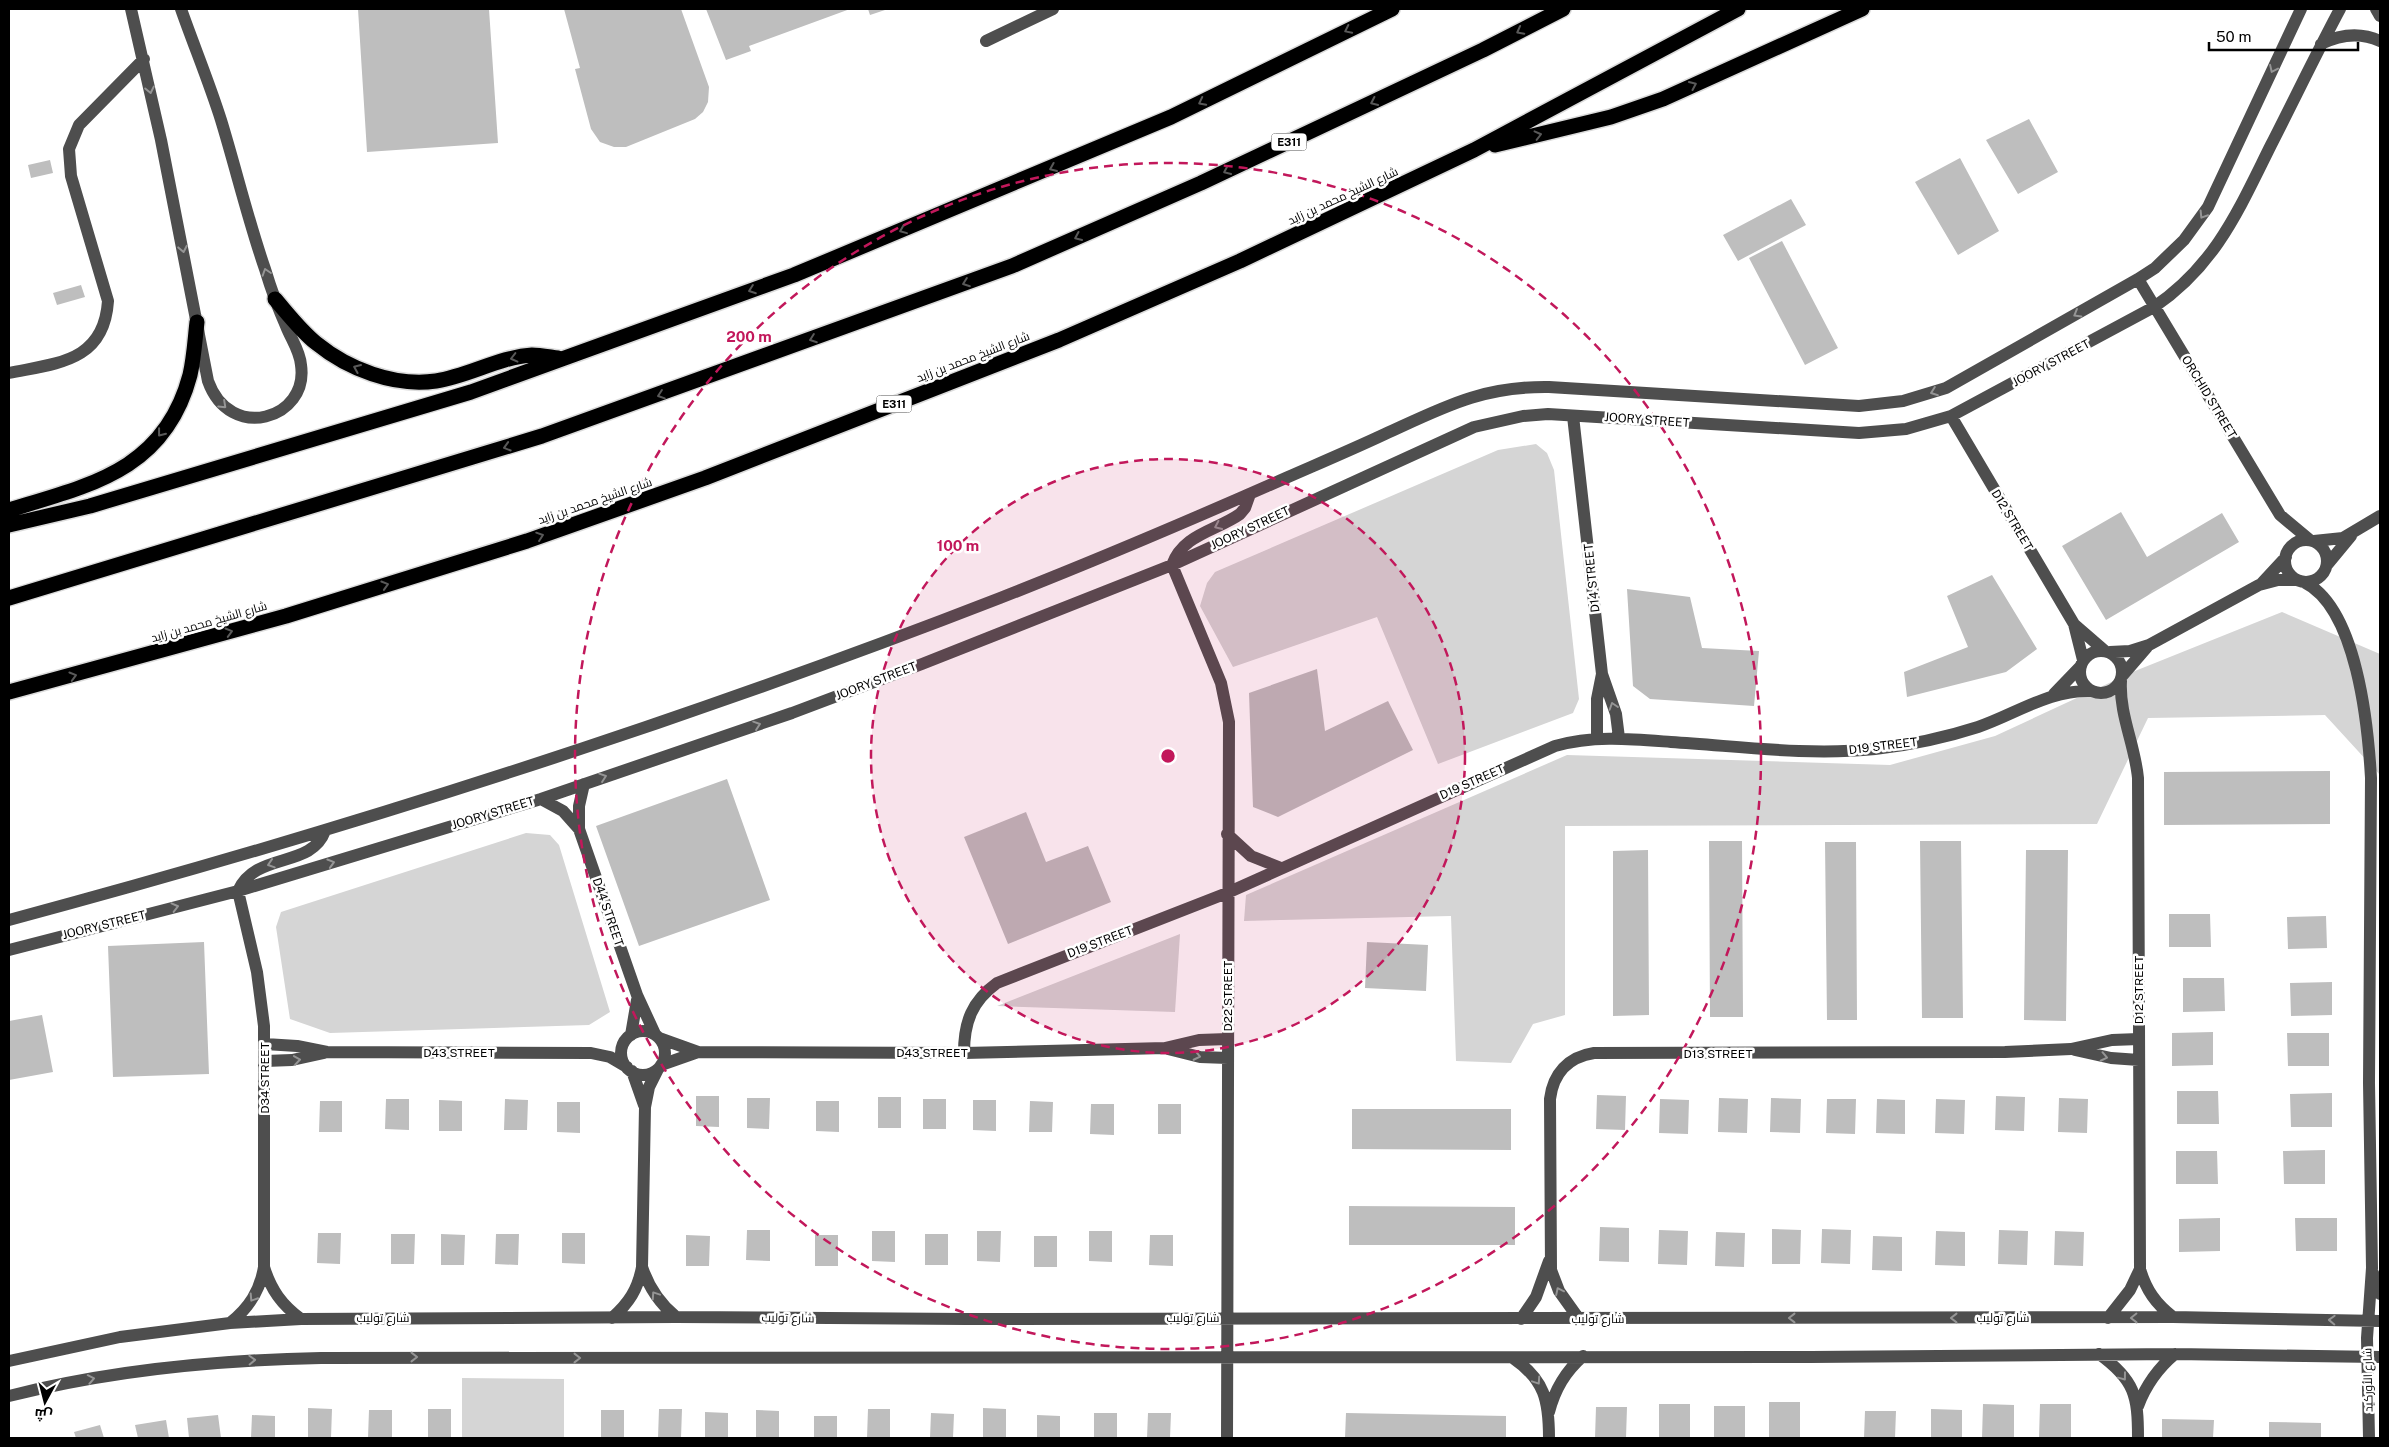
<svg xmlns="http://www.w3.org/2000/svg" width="2389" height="1447" viewBox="0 0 2389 1447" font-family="'Public Sans',Cairo,sans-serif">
<rect width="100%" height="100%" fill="#fff"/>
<!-- green -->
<path fill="#d5d5d5" d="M1536,444L1547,453L1554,470L1579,699L1573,713L1438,764L1377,617L1233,667L1200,606L1207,583L1215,572L1498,450Z
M2282,612L2380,654V775L2325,715L2148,718L2097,824L1565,826V1015L1533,1024L1511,1063L1456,1061L1451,916L1244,921L1246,895L1567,755L1890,765L1995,736L2135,671Z
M526,833L550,835L559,845L610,1012L589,1025L330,1033L290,1019L276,927L281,912Z
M1180,934L1175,1012L997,1006Z
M462,1378L564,1379V1438H462Z"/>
<!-- building -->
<path fill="#bebebe" d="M358,9H489L498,143L367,152Z
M564,9H681L709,87L708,102L703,112L695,119L626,147H614L600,142L591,129L575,69L580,68Z
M706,9H850L749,46L751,51L726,60Z
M868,9H888L870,15Z
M2029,119L2058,172L2018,194L1986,140Z
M1960,158L1999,231L1958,255L1915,182Z
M50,160L53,173L31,178L28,165Z
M1791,199L1806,225L1738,261L1723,235Z
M1782,241L1838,348L1805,365L1749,258Z
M81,285L85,297L57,305L53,293Z
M2121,512L2147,557L2222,513L2239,542L2106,620L2062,546Z
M1992,575L2037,649L2006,672L1907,697L1904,672L1968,647L1947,596Z
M1627,589L1690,597L1702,648L1759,651L1754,706L1650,699L1633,686Z
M1317,669L1325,731L1388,701L1413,750L1278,817L1253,807L1249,693Z
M2330,771V824L2164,825V772Z
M727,779L770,900L639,946L596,826Z
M1026,812L1046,862L1088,846L1111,902L1008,944L964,837Z
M1709,841H1742L1743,1017H1710Z
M1920,841H1961L1963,1018H1922Z
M1825,842H1856L1857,1020H1827Z
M1648,850L1649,1015L1613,1016V851Z
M2026,850H2068L2066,1021L2024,1020Z
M2169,914H2210L2211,947H2169Z
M2326,916L2327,948L2288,949L2287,917Z
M204,942L209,1074L113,1077L108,946Z
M1367,942L1428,945L1426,991L1365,988Z
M2183,978H2224L2225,1011L2183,1012Z
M2332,982V1015L2291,1016L2290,983Z
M42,1015L53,1072L9,1080V1021Z
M2213,1032V1065L2172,1066V1033Z
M2287,1033H2329V1066H2288Z
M2177,1091H2218L2219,1124H2177Z
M2332,1093V1127H2291L2290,1094Z
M1597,1095L1626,1096L1625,1130L1596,1129Z
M696,1096H719V1127L696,1126Z
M1996,1096L2025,1097L2024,1131L1995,1130Z
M878,1097H901V1128H878Z
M747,1098H770L769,1129L747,1128Z
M1719,1098L1748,1099L1747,1133L1718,1132Z
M1771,1098L1801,1099L1800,1133L1770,1132Z
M2059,1098L2088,1099L2087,1133L2058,1132Z
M386,1099H409V1130L385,1129Z
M505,1099L528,1100L527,1130H504Z
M923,1099H946V1129H923Z
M1660,1099L1689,1100L1688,1134L1659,1133Z
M1827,1099H1856L1855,1134L1826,1133Z
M1877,1099L1905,1100V1134L1876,1133Z
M1936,1099L1965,1100L1964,1134L1935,1133Z
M439,1100L462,1101V1131H439Z
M973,1100H996V1131L973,1130Z
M320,1101H342V1132H319Z
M816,1101H839V1132L816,1131Z
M1030,1101L1053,1102L1052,1132H1029Z
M557,1102H580V1133L557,1132Z
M1091,1104H1114V1135L1090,1134Z
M1158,1104H1181V1134H1158Z
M1352,1109H1511V1150L1352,1149Z
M2325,1150V1184H2284L2283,1151Z
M2176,1151H2217L2218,1184H2176Z
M1349,1206L1515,1207V1245H1349Z
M2220,1218V1251L2179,1252V1219Z
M2295,1218H2337V1251H2296Z
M1600,1227L1629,1228V1262L1599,1261Z
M1772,1229L1801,1230L1800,1264H1772Z
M1822,1229L1851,1230L1850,1264L1821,1263Z
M747,1230H770V1261L746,1260Z
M1659,1230L1688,1231L1687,1265L1658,1264Z
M1999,1230L2028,1231L2027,1265L1998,1264Z
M872,1231H895V1262L872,1261Z
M977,1231H1001L1000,1262L977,1261Z
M1089,1231H1112V1262L1089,1261Z
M1936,1231L1965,1232V1266L1935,1265Z
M2055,1231L2084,1232L2083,1266L2054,1265Z
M1716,1232L1745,1233L1744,1267L1715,1266Z
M318,1233H341L340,1264L317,1263Z
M562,1233H585V1264L562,1263Z
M391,1234H415L414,1264H391Z
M441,1234L465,1235L464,1265H441Z
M496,1234H519L518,1265L495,1264Z
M925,1234H948V1265H925Z
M686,1235L710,1236L709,1266H686Z
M815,1235H838V1266H815Z
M1150,1235H1173V1266L1149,1265Z
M1034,1236H1057V1267H1034Z
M1873,1236L1902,1237V1271L1872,1270Z
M1769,1402H1800V1438H1769Z
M1659,1404H1690V1438H1659Z
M1983,1404L2014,1405V1438H1982Z
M2040,1404H2071V1438H2039Z
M1714,1406H1745V1438H1714Z
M1596,1407H1627L1626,1438H1595Z
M308,1408L332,1409L331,1438H308Z
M983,1408L1006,1409V1438H983Z
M428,1409H451V1438H428Z
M659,1409H682L681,1438H658Z
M868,1409H890V1438H867Z
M1931,1409L1962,1410V1438H1931Z
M369,1410H392V1438H368Z
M601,1410H624V1438H601Z
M756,1410L779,1411V1438H756Z
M1865,1411H1896L1895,1438H1864Z
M705,1412L728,1413V1438H705Z
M931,1413L954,1414L953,1438H930Z
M1094,1413H1117V1438H1094Z
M1148,1413H1171L1170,1438H1147Z
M1346,1413L1506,1416V1438H1345Z
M218,1415L221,1438H189L187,1418Z
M252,1415L275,1416V1438H251Z
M1037,1415L1060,1416V1438H1037Z
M814,1416H837V1438H814Z
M2162,1419L2214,1420L2213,1438H2162Z
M166,1420L169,1438H138L135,1425Z
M2269,1422L2321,1423V1438H2269Z
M100,1425L104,1438H76L74,1432Z"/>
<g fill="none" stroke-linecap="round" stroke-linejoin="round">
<defs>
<path id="highway" d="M1495,145L1611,117L1663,99L1862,9
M275,299C288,314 301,331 316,343C348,369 394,387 436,381C469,376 499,357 532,355C540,355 550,357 558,358
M9,510C91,485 165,470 190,375C194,358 195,339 197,322
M9,525L90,506L471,392L794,275L1171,117L1392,9
M9,598L542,436L1012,266L1201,183L1483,50L1563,9
M9,692L286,616L527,541L705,478L1059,340L1240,261L1474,150L1738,9"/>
</defs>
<!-- highway casing -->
<use href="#highway" stroke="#dbdbdb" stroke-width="18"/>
<!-- minor -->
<path stroke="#4e4e4e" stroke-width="12" d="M131,9L161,140L208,381C230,443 309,419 301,365C300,351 291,339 286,326C278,308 271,289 265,269C248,220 236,169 221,120C209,82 194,46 181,9
M2376,9L2380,16
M986,41L1053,9
M2321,44C2341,34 2360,32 2380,41
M2138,279L2280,515L2310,540
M9,373C57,363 104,362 108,301L71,176L69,149L79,125L144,59
M1573,416L1602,674L1616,714L1619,738
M1951,416L2074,624L2083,660
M2285 561a21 21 0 1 1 42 0a21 21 0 1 1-42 0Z
M2314,541L2343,538L2380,516
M2327,565L2351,536
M2304,582C2357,608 2368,725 2371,778L2369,1083L2372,1268L2367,1338L2369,1438
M2261,584L2286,557
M2075,625L2105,651
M2080 672a21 21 0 1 1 42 0a21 21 0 1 1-42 0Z
M2110,652L2130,651L2149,645L2259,585L2278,580H2297
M2122,676L2147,647
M2121,681C2119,714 2135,745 2138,778L2140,1269C2146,1290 2156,1304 2173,1317
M2054,694L2080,667
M1597,739V699L1602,674
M541,799L563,811L579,829L637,995L655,1034
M579,829V806L584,784
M1227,834L1251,856L1281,868
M9,920C345,830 676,724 1000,598C1097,560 1193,519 1288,477C1320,463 1353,449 1385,434C1444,407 1482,386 1549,387L1859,406L1903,401L1946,388L2138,279L2155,268L2184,240L2208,207L2301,9
M9,950L238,891L541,799L792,713L922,664L1172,565L1474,427L1523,416L1548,414L1859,433L1906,429L1951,416L2154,307C2216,265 2239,209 2271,145C2294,100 2316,54 2340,9
M621 1053a22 22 0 1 1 44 0a22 22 0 1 1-44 0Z
M631,1035L637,1000
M659,1038L698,1052
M265,1044L297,1046L327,1052L591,1053L610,1057L627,1067
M1168,1049L1200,1057L1228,1058
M2075,1050L2111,1058L2139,1060
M964,1053C964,1022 972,1001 997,983L1227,893L1555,746C1594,735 1632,739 1671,742C1738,746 1807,756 1875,749C1910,745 1944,738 1978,727C2016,714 2050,689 2092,691
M265,1061L292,1060L324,1053
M661,1065L698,1052L964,1053L1165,1048L1199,1040L1228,1039
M632,1071L644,1105
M264,1267C271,1290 282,1305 301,1319
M642,1267C649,1288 659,1303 676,1317
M2373,1273L2380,1294
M612,1318C629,1303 638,1289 642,1267L645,1107L649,1087L658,1069
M2108,1318L2130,1290L2140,1269
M1521,1319L1536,1297L1549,1261
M1579,1319L1559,1291L1551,1270L1550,1099C1553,1074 1568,1057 1594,1053L2005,1052L2071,1049L2112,1040L2139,1039
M230,1323C249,1308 260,1291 264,1267V1026L257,972L238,891C256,851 311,869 325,831
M2099,1354C2135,1380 2138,1396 2138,1438
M1513,1358C1545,1380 1549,1401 1549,1438
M9,1361L120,1337L230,1323L301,1319L676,1317L965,1319L2173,1317L2380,1321
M9,1396C111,1370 216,1360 321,1358L1811,1357L2175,1354L2380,1357
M2138,1406C2146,1385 2157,1369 2175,1354
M1549,1412C1555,1389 1565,1372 1583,1356
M1227,1438L1229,722L1221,683L1172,565C1183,534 1216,531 1240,514L1245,508L1250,494"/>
<!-- highway -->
<use href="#highway" stroke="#000" stroke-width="15"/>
</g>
<!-- one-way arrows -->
<defs><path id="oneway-chevron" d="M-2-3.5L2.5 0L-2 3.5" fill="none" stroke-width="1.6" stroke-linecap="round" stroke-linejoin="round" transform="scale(1.25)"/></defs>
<g stroke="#595959">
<use href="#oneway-chevron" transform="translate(1348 30) rotate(154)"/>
<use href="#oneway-chevron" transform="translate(1520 31) rotate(152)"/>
<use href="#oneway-chevron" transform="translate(1693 85) rotate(-24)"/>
<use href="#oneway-chevron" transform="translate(1202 102) rotate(153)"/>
<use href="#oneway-chevron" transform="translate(1374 102) rotate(155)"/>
<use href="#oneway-chevron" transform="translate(1538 135) rotate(-14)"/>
<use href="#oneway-chevron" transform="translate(1053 168) rotate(157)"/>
<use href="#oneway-chevron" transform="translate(1227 171) rotate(155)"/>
<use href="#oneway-chevron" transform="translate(903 230) rotate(158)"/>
<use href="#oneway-chevron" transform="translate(1078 237) rotate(156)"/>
<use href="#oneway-chevron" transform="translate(966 283) rotate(160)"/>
<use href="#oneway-chevron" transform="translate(752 290) rotate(160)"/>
<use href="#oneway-chevron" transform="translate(813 339) rotate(160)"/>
<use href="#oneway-chevron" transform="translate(514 358) rotate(166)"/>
<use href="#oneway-chevron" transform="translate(357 368) rotate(-157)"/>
<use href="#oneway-chevron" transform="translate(661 395) rotate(161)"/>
<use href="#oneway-chevron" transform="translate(161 433) rotate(128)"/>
<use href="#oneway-chevron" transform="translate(507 447) rotate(163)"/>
<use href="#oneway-chevron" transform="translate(540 536) rotate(-19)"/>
<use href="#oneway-chevron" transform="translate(385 585) rotate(-17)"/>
<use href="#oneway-chevron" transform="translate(229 632) rotate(-16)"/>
<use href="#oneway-chevron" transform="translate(73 676) rotate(-16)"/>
</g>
<g stroke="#959595">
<use href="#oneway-chevron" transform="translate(2273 69) rotate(115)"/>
<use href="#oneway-chevron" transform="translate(150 90) rotate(78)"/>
<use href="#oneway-chevron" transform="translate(2203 215) rotate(122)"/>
<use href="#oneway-chevron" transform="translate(183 249) rotate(79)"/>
<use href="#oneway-chevron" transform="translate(266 272) rotate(-108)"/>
<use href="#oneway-chevron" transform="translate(2077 314) rotate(150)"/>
<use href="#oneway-chevron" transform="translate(1934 392) rotate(160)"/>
<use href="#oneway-chevron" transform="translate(223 405) rotate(43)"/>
<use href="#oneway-chevron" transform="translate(1218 526) rotate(155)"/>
<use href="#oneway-chevron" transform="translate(1613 706) rotate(-108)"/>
<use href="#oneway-chevron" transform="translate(757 725) rotate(-19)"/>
<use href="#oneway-chevron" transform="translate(603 777) rotate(-19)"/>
<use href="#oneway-chevron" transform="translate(331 863) rotate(-17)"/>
<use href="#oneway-chevron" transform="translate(271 864) rotate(162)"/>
<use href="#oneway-chevron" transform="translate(175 907) rotate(-14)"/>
<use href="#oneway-chevron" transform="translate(1197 1056) rotate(12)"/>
<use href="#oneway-chevron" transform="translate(2104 1057) rotate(12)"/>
<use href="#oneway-chevron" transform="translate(297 1060) rotate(-8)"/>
<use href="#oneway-chevron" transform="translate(1559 1291) rotate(-116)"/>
<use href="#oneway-chevron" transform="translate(655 1295) rotate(-124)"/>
<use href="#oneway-chevron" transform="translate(253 1298) rotate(123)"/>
<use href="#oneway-chevron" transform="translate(1792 1318) rotate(180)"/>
<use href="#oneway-chevron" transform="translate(1954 1318) rotate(-180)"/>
<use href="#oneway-chevron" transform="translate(2134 1318) rotate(179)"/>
<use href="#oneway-chevron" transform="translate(2332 1320) rotate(-178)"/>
<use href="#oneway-chevron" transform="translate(414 1357)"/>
<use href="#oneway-chevron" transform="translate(577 1358)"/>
<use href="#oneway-chevron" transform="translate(252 1360) rotate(-2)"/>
<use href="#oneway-chevron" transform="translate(2123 1377) rotate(53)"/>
<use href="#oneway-chevron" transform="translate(91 1379) rotate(-11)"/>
<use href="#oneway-chevron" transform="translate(1537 1381) rotate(56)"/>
</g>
<!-- distance rings -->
<circle cx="1168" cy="756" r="297" fill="#c2185b" fill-opacity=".12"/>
<g fill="none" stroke="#c2185b" stroke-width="2.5" stroke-dasharray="9 6">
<circle cx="1168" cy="756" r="297"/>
<circle cx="1168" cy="756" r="593"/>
</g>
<g text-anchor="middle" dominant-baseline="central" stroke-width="5" stroke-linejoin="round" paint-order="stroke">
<!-- shield labels -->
<g fill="#fff" stroke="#4c4c4c" stroke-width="1">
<rect x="1271.5" y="133.5" width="35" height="17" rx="4"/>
<rect x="876.5" y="395.5" width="35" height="17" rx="4"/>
</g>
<g font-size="11" font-weight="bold" fill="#000">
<text x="1289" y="142">E311</text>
<text x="894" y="404">E311</text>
</g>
<!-- street labels -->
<g font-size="12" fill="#000" stroke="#fff">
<text transform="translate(1343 196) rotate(-25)">شارع الشيخ محمد بن زايد</text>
<text transform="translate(973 357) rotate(-21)">شارع الشيخ محمد بن زايد</text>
<text transform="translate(2051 363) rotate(-28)">JOORY STREET</text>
<text transform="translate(2209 397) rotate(59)">ORCHID STREET</text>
<text transform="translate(1647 420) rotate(4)">JOORY STREET</text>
<text transform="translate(595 501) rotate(-19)">شارع الشيخ محمد بن زايد</text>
<text transform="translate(2012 520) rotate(59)">D12 STREET</text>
<text transform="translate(1250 528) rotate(-25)">JOORY STREET</text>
<text transform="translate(1592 578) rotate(-96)">D14 STREET</text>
<text transform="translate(209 622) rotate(-16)">شارع الشيخ محمد بن زايد</text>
<text transform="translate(876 681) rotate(-21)">JOORY STREET</text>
<text transform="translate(1883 746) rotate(-7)">D19 STREET</text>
<text transform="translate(1472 782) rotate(-24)">D19 STREET</text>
<text transform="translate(493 813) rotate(-17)">JOORY STREET</text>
<text transform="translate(608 912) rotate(71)">D44 STREET</text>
<text transform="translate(104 925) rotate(-14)">JOORY STREET</text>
<text transform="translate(1100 942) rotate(-21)">D19 STREET</text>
<text transform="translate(2139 990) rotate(-90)">D12 STREET</text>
<text transform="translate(1228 996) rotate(-90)">D22 STREET</text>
<text x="459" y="1053">D43 STREET</text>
<text x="932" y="1053">D43 STREET</text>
<text x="1718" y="1054">D13 STREET</text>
<text transform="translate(265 1078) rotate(-90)">D34 STREET</text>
<text x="383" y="1318">شارع توليب</text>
<text transform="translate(788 1318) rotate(1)">شارع توليب</text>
<text x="1193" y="1318">شارع توليب</text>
<text x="2003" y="1318">شارع توليب</text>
<text x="1598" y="1319">شارع توليب</text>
<text transform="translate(2368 1380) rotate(-91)">شارع الأوركيد</text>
</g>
</g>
<circle cx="1168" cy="756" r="8" fill="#c2185b" stroke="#fff" stroke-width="2.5"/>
<g font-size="15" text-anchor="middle" font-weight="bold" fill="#c2185b" stroke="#fff" stroke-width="5" stroke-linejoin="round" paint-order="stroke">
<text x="749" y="342">200 m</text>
<text x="958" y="551">100 m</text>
</g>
<!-- border -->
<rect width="2389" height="1447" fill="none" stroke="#000000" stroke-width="20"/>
<!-- north arrow -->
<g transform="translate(45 1402) rotate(187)" stroke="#ffffff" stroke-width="4" paint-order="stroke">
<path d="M0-4L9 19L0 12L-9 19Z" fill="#000000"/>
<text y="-8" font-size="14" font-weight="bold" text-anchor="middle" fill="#000000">ش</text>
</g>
<!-- scale -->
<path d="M2209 42v8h149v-8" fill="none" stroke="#000000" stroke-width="2.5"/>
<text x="2216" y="42" font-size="15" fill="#000000" stroke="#ffffff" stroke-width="4" paint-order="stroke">50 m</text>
</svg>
